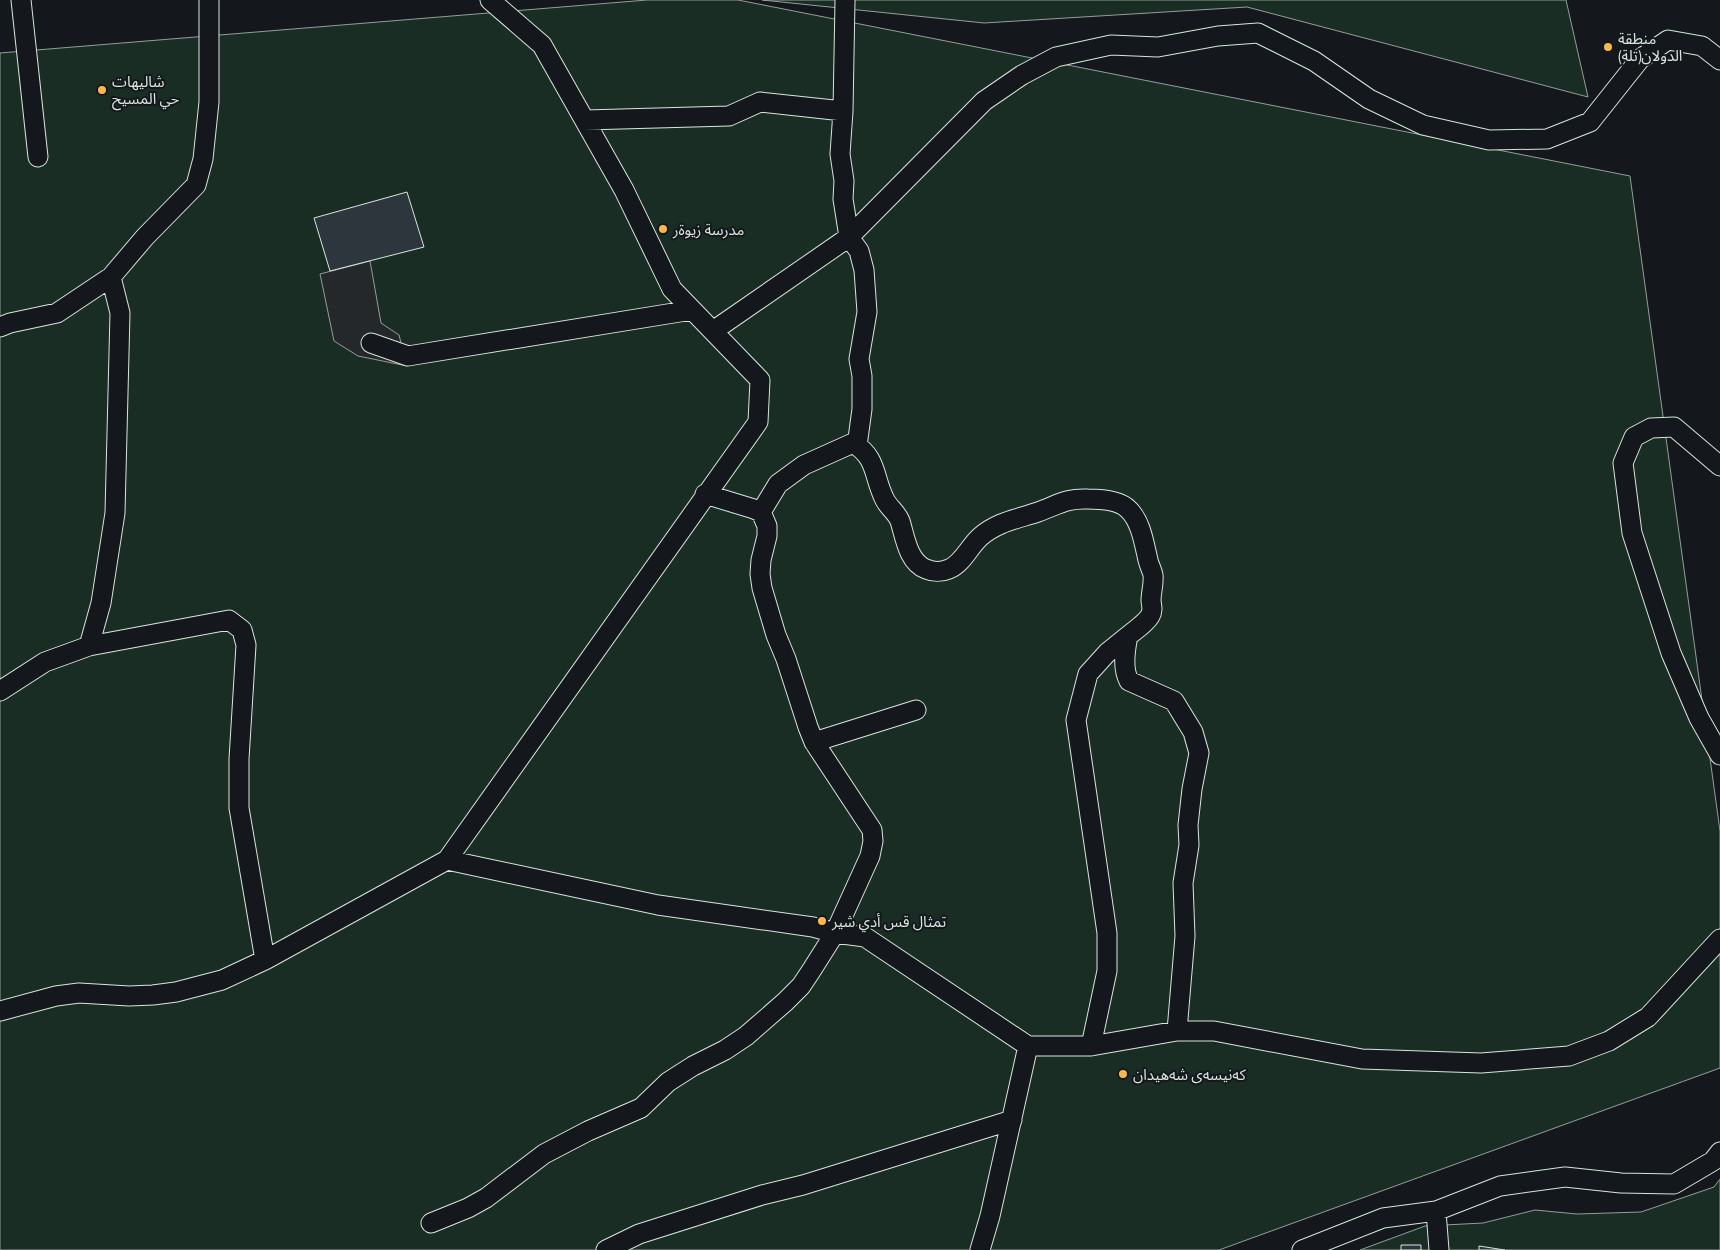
<svg xmlns="http://www.w3.org/2000/svg" width="1720" height="1250" viewBox="0 0 1720 1250" font-family="'PT Sans Narrow','Noto Sans Arabic',sans-serif">
<rect width="100%" height="100%" fill="#14181c"/>
<!-- green -->
<path fill="#1a2d24" stroke="#939e99" d="M647,0H738L1630,176L1720,831V1068L1219,1250H0V53Z
M762,0H1566L1588,97L1247,7L984,23Z
M1720,1179V1250H1360L1425,1226L1483,1223L1535,1210L1577,1214L1641,1212L1714,1187Z"/>
<!-- parking -->
<path fill="#24282b" stroke="#939e99" d="M370,261L381,323L399,335L407,366L358,356L334,341L320,274Z"/>
<!-- building -->
<path fill="#2c363c" stroke="#d8e6dc" d="M407,192L424,247L330,271L314,218Z
M1401,1245H1421V1250H1401Z
M1479,1246L1505,1250H1479Z"/>
<g fill="none" stroke-linecap="round" stroke-linejoin="round">
<defs>
<path id="minor" d="M21,0L38,157
M845,0L843,111L840,154L844,181L843,199L849,237L859,251L864,270L867,312L859,359L862,376V409L857,446
M585,120L729,116L760,102L843,111
M0,327L10,323L57,313L111,277L145,237L196,185L203,159L209,102V0
M713,331L849,237L984,101L1022,75L1056,57L1111,45L1158,47L1218,36L1258,33L1314,61L1369,99L1423,125L1489,140L1547,139L1590,122L1640,59L1668,40L1702,46L1720,60
M371,343L408,356L692,310
M1720,466L1674,427L1651,428L1634,437L1623,463L1632,533L1671,653L1699,718L1720,755
M761,512L778,484L804,465L853,443C878,458 873,477 885,500C889,508 897,513 900,521C905,537 908,562 926,569C933,572 942,572 949,569C962,564 969,547 980,537C997,522 1017,519 1038,512C1058,505 1065,498 1088,499C1100,499 1119,500 1128,509C1141,521 1144,543 1148,560C1149,565 1152,570 1153,575C1154,583 1151,593 1151,601C1152,607 1153,611 1150,616C1145,624 1135,630 1128,636C1125,650 1122,668 1129,681L1174,701L1193,732L1199,753L1192,789L1188,825L1189,845L1183,883L1185,936L1177,1031
M89,646L101,603L115,513L120,313L111,277
M0,691L45,662L89,646L229,620L242,630L246,645L239,759V808L265,960
M814,742L916,710
M447,860L658,905L813,927L835,933L865,937L1028,1046H1091L1177,1031H1214L1362,1059L1481,1063L1569,1056L1609,1041L1648,1017L1720,939
M0,1011L56,996L79,993L129,996L153,995L176,992L222,980L265,960L447,860L758,422L760,380L672,289L624,190L542,45L490,0
M1091,1046L1107,971V933L1076,720L1088,674L1107,653L1128,636
M1436,1211L1439,1250
M431,1223L468,1208L486,1198L544,1154L588,1131L641,1108L668,1082L693,1066L725,1050L746,1036L785,1002L801,986L811,971L835,933L870,856L873,841L872,830L814,742L808,727L786,659L776,635L762,588L760,574L761,560L767,536V526L761,512L754,509L705,494
M606,1250L639,1234L762,1195L803,1185L1012,1120
M980,1250L990,1216L1028,1046
M1302,1250L1383,1218L1436,1211L1500,1186L1565,1177L1621,1183L1674,1184L1713,1161L1720,1152"/>
</defs>
<!-- minor casing -->
<use href="#minor" stroke="#d8e6dc" stroke-width="21"/>
<!-- minor -->
<use href="#minor" stroke="#14181c" stroke-width="19"/>
</g>
<!-- markers -->
<g fill="#ffb74d" stroke="#14181c" stroke-width="2">
<circle cx="1608" cy="47" r="5"/>
<circle cx="102" cy="90" r="5"/>
<circle cx="663" cy="229" r="5"/>
<circle cx="822" cy="921" r="5"/>
<circle cx="1123" cy="1074" r="5"/>
</g>
<g text-anchor="middle" dominant-baseline="central" stroke-width="4" stroke-linejoin="round" paint-order="stroke">
<!-- poi labels -->
<g font-size="15" fill="#d8e6dc" stroke="#14181c" text-anchor="start">
<text x="1618" y="38">منطقة<tspan x="1618" dy="17">الدولان(تلة)</tspan></text>
<text x="112" y="81">شاليهات<tspan x="112" dy="17">حي المسيح</tspan></text>
<text x="673" y="229">مدرسة زيوةر</text>
<text x="832" y="921">تمثال قس أدي شير</text>
<text x="1133" y="1074">کەنیسەی شەهیدان</text>
</g>
</g>
</svg>
